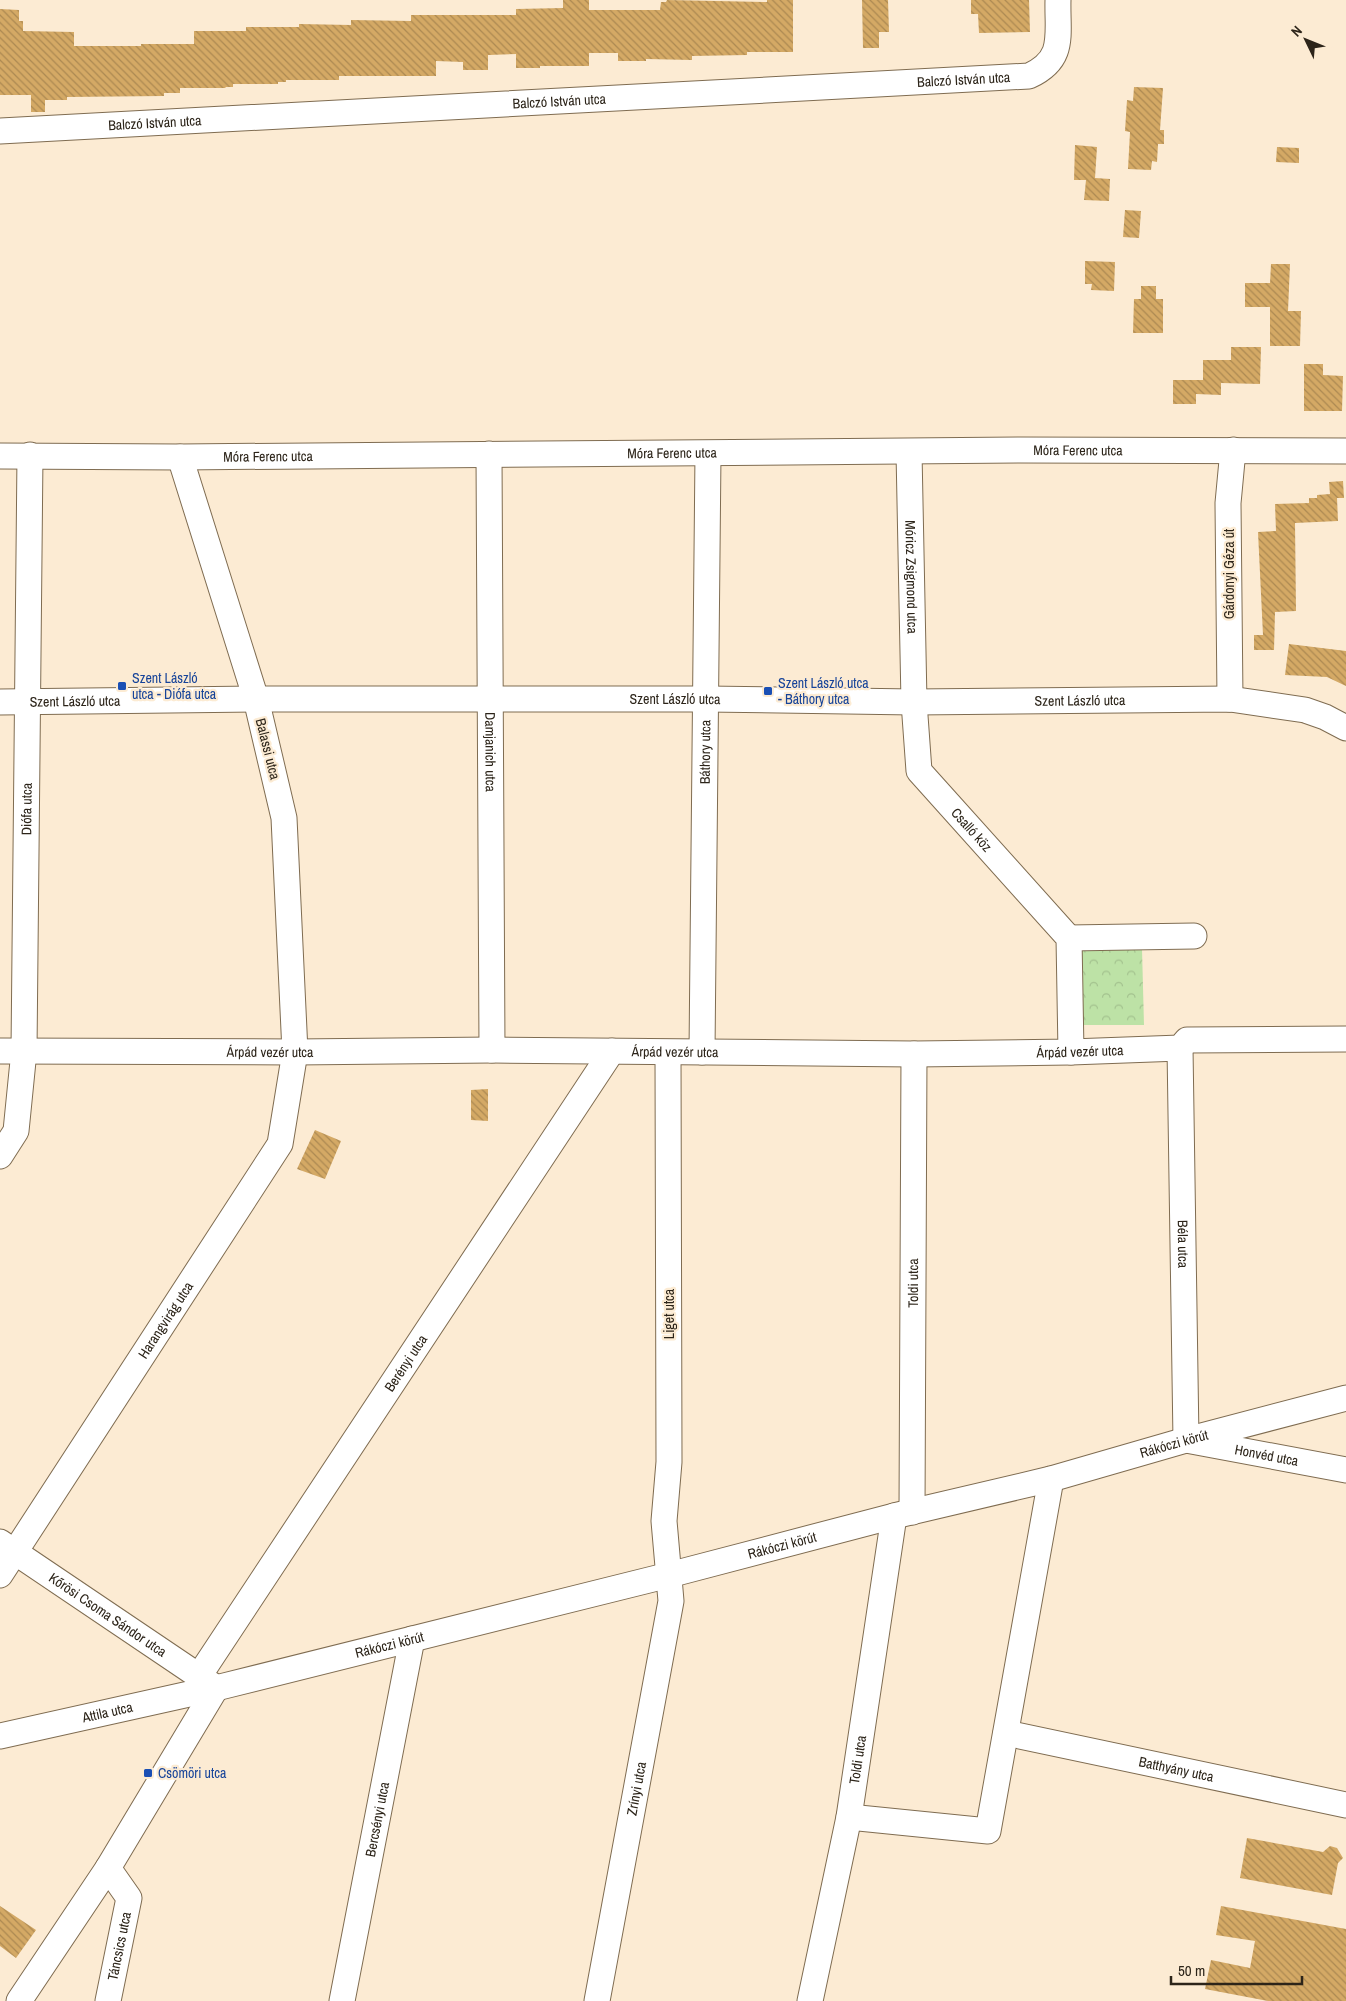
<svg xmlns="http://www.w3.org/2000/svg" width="1346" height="2001" viewBox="0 0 1346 2001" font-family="'Archivo Narrow',sans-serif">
<defs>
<pattern id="park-crowns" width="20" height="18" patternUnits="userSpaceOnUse" patternTransform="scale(1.25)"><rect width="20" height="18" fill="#bde2a6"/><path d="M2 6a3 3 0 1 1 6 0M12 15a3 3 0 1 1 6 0" fill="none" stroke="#a3c28e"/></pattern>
<pattern id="building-back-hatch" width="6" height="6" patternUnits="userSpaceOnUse" patternTransform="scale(1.25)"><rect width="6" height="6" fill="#d4a965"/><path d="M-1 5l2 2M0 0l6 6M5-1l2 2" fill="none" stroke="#ac8952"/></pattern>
</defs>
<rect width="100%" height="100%" fill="#fcebd3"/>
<!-- park -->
<path fill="url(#park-crowns)" d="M1142,949L1144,1025H1081L1080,950Z"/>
<!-- building -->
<path fill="url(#building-back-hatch)" d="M563,0H589V10H660L661,2H666L667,0L767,2V0H793V52H747V55L692,56V60L646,59V61H618V53H589V66H540V68H516V54L488,55V70H463V62L436,61V76H339V80H286V82H278V84H233V87H226L225,88H180V93H164V96L67,97V100H45V112H31V95H0V9L19,10V21H23V31L74,32V46H141V44H194V31H246V27H299V24L351,25V20L411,21V15H516V9L563,8Z
M862,0H888L889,32H879V48H863Z
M971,0H1029L1030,32L979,33L978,14H971Z
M1134,87L1163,88L1160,130H1164V144H1158L1157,162L1152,161L1151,170L1128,169L1130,132L1125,131L1127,100L1133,101Z
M1075,145L1097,147L1095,178L1110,179L1109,201L1084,200L1086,180H1074Z
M1277,147L1299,148V163L1276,162Z
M1125,210L1141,211L1139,238L1123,237Z
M1085,261L1115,262L1114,291L1091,290L1092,284H1085Z
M1271,264H1290L1288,311H1301L1300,346H1270V307H1245V283H1270Z
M1141,286H1156V299H1163V333H1133L1134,299H1141Z
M1231,347H1261L1260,384L1221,383V395L1196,394V404H1173V380H1203V360H1231Z
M1304,364H1323V375L1343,376L1342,411H1304Z
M1343,481L1344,498H1337L1338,521L1295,523L1296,611L1275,612L1274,650H1254V635H1263L1258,532L1276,531L1275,504L1309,503V498H1317V495L1330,494L1329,482Z
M1289,644L1346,651V686L1327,677L1285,675Z
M488,1089V1121L471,1120V1090Z
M315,1130L341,1141L325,1179L297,1169Z
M1247,1838L1323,1852L1330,1846L1337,1848L1343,1858L1338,1863L1332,1895L1240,1878Z
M0,1906L36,1930L16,1958L0,1946Z
M1221,1906L1346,1929V2001H1268L1205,1989L1211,1960L1250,1968L1255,1941L1216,1935Z"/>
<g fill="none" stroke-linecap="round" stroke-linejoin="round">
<defs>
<g id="minor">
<path id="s1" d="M0,131L1029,76C1066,59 1057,35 1058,0"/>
<path id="s2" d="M909,452L914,702L919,771L1069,938L1071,1052"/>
<path id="s3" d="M489,454L492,1050"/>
<path id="s4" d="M0,456L180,457L1020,450L1346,451"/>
<path d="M1230,699L1228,503L1233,450"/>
<path id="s5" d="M0,702L256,699H706L914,702L1230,699L1305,710L1325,717L1346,728"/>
<path d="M1069,938L1194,936"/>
<path id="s6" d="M1180,1048L1186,1440L1346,1470"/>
<path id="s7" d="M0,1051L295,1052L492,1050L914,1054L1071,1052L1180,1048L1187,1040L1346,1039"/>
<path id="s8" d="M702,1052L708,454"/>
<path id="s9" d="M0,1156L16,1131L24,1051L30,455"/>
<path id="s10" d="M912,1512L914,1054"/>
<path id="s11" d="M0,1542L212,1685"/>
<path id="s12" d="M0,1575L280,1144L295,1052L284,818L256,699L180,457"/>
<path id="s13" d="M199,1676L612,1051"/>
<path id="s14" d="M1006,1733L1346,1805"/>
<path id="s15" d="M0,1736L216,1688L669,1575L894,1516L1051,1479L1186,1440L1346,1398"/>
<path d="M849,1817L988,1831L1051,1479"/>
<path d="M19,2001L108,1868L216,1688"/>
<path id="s16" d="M108,2001L129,1898L108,1868"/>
<path id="s17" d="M342,2001L412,1639"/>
<path id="s18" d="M597,2001L671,1601L664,1521L669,1462L668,1053"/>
<path id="s19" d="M810,2001L849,1817L894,1516"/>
</g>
</defs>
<!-- minor casing -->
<use href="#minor" stroke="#7f6c51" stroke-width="27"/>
<!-- minor -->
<use href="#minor" stroke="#fff" stroke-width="25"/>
</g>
<!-- markers -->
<g fill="#1a4fb4" stroke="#fcebd3" stroke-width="2">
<rect x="117" y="681" width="10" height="10" rx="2.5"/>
<rect x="763" y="686" width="10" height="10" rx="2.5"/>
<rect x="143" y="1768" width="10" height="10" rx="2.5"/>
</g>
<g text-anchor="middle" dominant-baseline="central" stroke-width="4.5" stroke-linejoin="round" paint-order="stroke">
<!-- street labels -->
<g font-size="14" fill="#2c2419" stroke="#fcebd3">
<text stroke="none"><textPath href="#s1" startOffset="965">Balczó István utca</textPath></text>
<text stroke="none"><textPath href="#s1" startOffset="560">Balczó István utca</textPath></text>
<text stroke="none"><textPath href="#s1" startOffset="155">Balczó István utca</textPath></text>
<text stroke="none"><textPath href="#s4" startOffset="1078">Móra Ferenc utca</textPath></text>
<text stroke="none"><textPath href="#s4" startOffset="672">Móra Ferenc utca</textPath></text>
<text stroke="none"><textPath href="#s4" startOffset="268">Móra Ferenc utca</textPath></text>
<text transform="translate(1229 574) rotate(-90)">Gárdonyi Géza út</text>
<text stroke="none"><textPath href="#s2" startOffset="125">Móricz Zsigmond utca</textPath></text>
<text stroke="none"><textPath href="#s5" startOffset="675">Szent László utca</textPath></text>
<text stroke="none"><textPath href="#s5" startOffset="1080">Szent László utca</textPath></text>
<text stroke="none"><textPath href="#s5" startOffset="75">Szent László utca</textPath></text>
<text transform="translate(268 749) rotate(76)">Balassi utca</text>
<text stroke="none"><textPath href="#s3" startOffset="298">Damjanich utca</textPath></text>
<text stroke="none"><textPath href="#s8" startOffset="300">Báthory utca</textPath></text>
<text stroke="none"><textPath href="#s9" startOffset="352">Diófa utca</textPath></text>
<text stroke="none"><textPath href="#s2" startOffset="398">Csalló köz</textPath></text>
<text stroke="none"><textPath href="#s7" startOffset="1080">Árpád vezér utca</textPath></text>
<text stroke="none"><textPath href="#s7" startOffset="270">Árpád vezér utca</textPath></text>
<text stroke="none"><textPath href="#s7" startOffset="675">Árpád vezér utca</textPath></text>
<text stroke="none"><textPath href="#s6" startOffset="196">Béla utca</textPath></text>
<text stroke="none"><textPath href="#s10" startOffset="229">Toldi utca</textPath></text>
<text transform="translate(669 1314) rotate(-90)">Liget utca</text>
<text stroke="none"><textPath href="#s12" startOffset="304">Harangvirág utca</textPath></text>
<text stroke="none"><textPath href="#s13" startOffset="375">Berényi utca</textPath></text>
<text stroke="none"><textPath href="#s15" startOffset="1210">Rákóczi körút</textPath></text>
<text stroke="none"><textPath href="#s6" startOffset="474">Honvéd utca</textPath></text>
<text stroke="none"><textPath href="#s15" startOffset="805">Rákóczi körút</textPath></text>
<text stroke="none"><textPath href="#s11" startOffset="130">Kőrösi Csoma Sándor utca</textPath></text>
<text stroke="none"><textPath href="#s15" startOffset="400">Rákóczi körút</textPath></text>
<text stroke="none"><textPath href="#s15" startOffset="110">Attila utca</textPath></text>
<text stroke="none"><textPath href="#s19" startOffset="246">Toldi utca</textPath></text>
<text stroke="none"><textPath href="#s14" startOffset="174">Batthyány utca</textPath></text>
<text stroke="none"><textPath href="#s18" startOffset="216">Zrínyi utca</textPath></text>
<text stroke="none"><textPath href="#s17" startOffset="185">Bercsényi utca</textPath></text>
<text stroke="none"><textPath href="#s16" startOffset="56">Táncsics utca</textPath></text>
</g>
<!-- transit labels -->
<g font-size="14" fill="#164399" stroke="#fcebd3" text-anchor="start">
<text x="132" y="678">Szent László<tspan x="132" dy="16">utca - Diófa utca</tspan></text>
<text x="778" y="683">Szent László utca<tspan x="778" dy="16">- Báthory utca</tspan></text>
<text x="158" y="1773">Csömöri utca</text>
</g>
</g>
<!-- north arrow -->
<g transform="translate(1306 40) rotate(313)" stroke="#fcebd3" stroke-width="4" paint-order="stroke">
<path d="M0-4L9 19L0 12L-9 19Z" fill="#2c2419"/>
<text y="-8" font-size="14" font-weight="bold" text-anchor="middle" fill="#2c2419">N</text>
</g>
<!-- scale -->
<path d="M1171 1976v8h131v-8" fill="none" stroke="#2c2419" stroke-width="2.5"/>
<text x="1178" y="1976" font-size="15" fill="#2c2419" stroke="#fcebd3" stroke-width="4" paint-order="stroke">50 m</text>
</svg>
